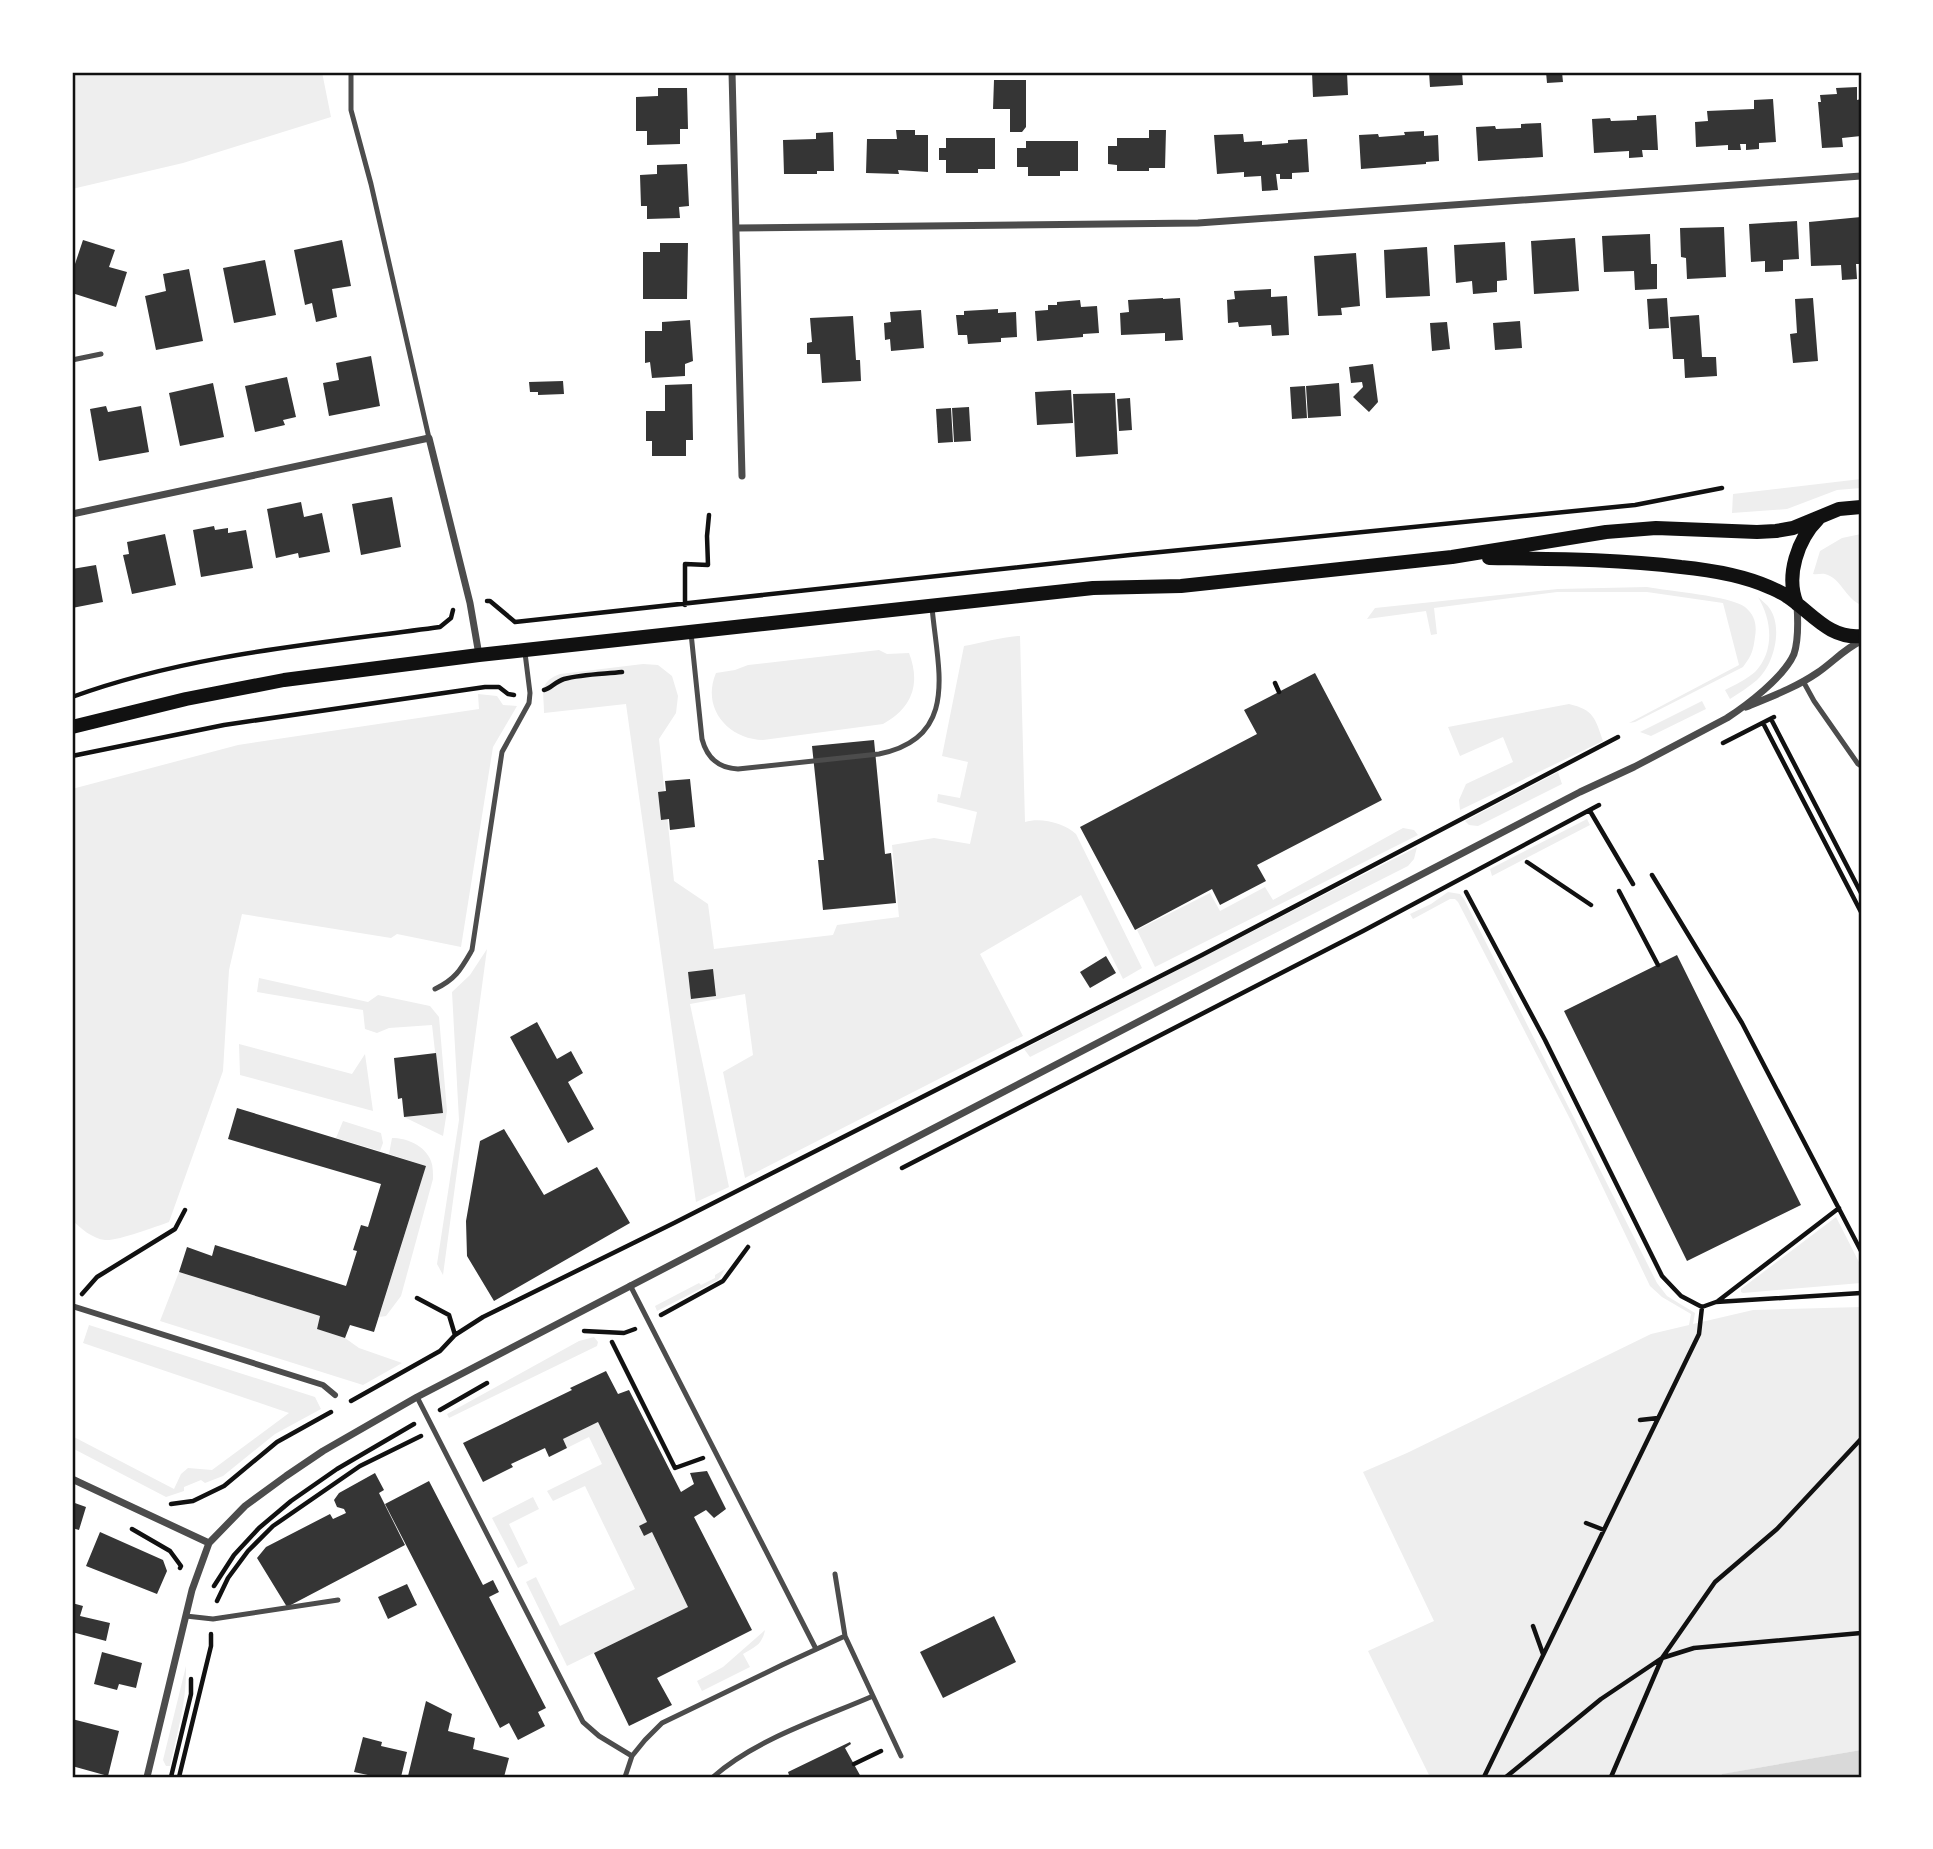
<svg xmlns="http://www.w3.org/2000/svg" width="1933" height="1849" viewBox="0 0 1933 1849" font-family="Overpass,sans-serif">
<rect width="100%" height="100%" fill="#fff"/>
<!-- green -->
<path fill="#eee" d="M72,72H322L331,117L183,163L72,189Z
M1861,479V488L1837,490L1787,509L1732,513L1733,494Z
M1861,534L1860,564L1861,565V605C1845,598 1841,578 1825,574C1821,573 1817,575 1813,574L1820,551L1842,538Z
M1647,587C1668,591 1731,596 1745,607C1755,615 1757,625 1755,637C1753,651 1752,655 1743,667L1635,722L1629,723L1739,665L1723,603L1647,592H1557L1434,608L1437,634L1431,635L1426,611L1367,619L1375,608L1558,589Z
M1758,597C1762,601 1767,604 1770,609C1783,628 1774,665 1757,680C1749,687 1739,693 1730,699L1725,690C1735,685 1747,679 1755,672C1775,651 1772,620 1758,597Z
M1020,636L1025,822C1041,817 1064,823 1076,834L1142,968L1123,979L1081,895L980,954L1023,1036L745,1178L723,1072L753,1055L745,994L690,1004L729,1187L696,1202L626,704L544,713C544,693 538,682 560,674L643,664L658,665L672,676L678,696L676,713L659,739L674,881L708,904L714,949L833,935L837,925L899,917L892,845L934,838L970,844L977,812L937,802L938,794L960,798L968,762L942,756L964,646C983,643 1001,637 1020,636Z
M879,650L887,654L909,653C921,684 912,708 883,724L763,740C728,739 701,708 716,673L735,670L748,665Z
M478,694L497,696L503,705L517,706L493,747L461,947L397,934L391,938L242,914L229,970L223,1071L169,1222C155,1227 118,1241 105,1240C93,1239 80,1228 72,1220V789L238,745L479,709Z
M1702,701L1706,709L1651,736L1640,732Z
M1569,704C1594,710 1595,718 1603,741L1460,810L1459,800L1466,784L1513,762L1503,737L1460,756L1448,727Z
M1558,772L1562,784L1478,826L1469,825L1465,821Z
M1587,819L1590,825L1492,876L1490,869Z
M1403,828L1414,830L1418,835L1155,967L1137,930L1210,893L1220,911L1265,887L1273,900Z
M1417,847L1414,859L1408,866L1030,1057L1024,1049Z
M1448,892L1460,894L1464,899L1657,1283L1667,1296L1695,1313L1693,1324L1753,1310L1861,1307V1750L1723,1774L1721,1777H1425L1429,1775L1368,1651L1434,1621L1363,1472L1407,1453L1651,1334L1689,1325L1691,1314L1662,1297L1650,1286L1570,1119L1458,902L1455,899H1450L1413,919L1410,914L1431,904Z
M487,949L443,1275L437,1264L459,1120L452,992L470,975Z
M259,978L368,1002L378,995L430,1006L439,1017L447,1111L443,1136L404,1117L442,1113L432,1025L389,1028L377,1033L365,1029L363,1010L257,992Z
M239,1044L352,1074L365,1054L373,1111L240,1075Z
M343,1121L381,1133L383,1143L380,1151L336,1138Z
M392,1138C406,1138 425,1145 431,1161C433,1166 433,1173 433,1179L401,1296L386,1316L379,1317L426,1166L389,1154Z
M1836,1217L1861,1266V1283L1743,1293L1741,1292V1289Z
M725,1269L719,1279L716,1281L657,1311L655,1306L699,1283L701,1285L715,1278V1275Z
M179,1272L320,1316L317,1329L345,1338L359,1348L402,1363L363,1385L160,1321Z
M89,1325L315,1397L321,1409L275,1434L223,1476L205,1483L201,1480L184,1487V1491L166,1497L72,1448V1436L174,1489L181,1474L188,1468L212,1470L289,1413L83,1343Z
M594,1337L598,1342L597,1346L449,1418L447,1414L579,1341Z
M598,1422L647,1522L639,1527L644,1536L652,1532L688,1607L567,1666L526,1582L536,1577L560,1626L635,1589L585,1486L553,1501L547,1491L602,1464L589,1437L567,1448L563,1439Z
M533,1497L539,1509L509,1524L528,1563L518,1568L492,1518Z
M765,1630C762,1645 755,1647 743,1654L750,1667L702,1691L697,1681L723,1667Z
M186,1666C187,1701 177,1733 170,1766H166L163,1760Z"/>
<!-- water -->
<path fill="#d9d9d9" d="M1861,1750V1777H1721L1722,1774Z"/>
<!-- building -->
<path fill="#353535" d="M1312,72H1347L1348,95L1313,97Z
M1429,72H1462L1463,85L1430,87Z
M1546,72H1562L1563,82L1547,83Z
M994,80H1026V127L1022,132H1010V109H993Z
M1857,87V100L1861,99V136L1842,138L1843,147L1822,148L1818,102H1821L1820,95L1837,94L1836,88Z
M658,88H687L688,129H680V144L647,145V131H636V97L658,96Z
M1773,99L1776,142L1759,143V149L1746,150V144H1740L1741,150H1728V145L1696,147L1695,122L1708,121L1707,111L1754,109V100Z
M1656,115L1658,150H1642L1643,157L1629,158V151L1594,153L1592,119L1610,118L1611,121L1637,120V116Z
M1541,123L1543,157L1478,161L1476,127L1495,126L1496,129L1521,128V124Z
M896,130H915V135H928V172L898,170L899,174L866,173L867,139H897Z
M1149,130H1166L1165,168H1149V171H1117V165L1108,164V146H1117V138H1149Z
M1424,131V136L1438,135L1439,161L1426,162V164L1361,169L1359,135L1378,134L1379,137L1405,135L1404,132Z
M833,132L834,171H817V174H784L783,140L816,139V133Z
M1243,134L1244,142L1262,141V145L1288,143V140L1307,139L1309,172L1292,173V179H1280V174H1276L1278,190L1262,191L1261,176L1244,177V172L1217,174L1214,135Z
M946,138H995V169H978V173H946V160H939V148H946Z
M1026,141H1078V171H1060V176H1028V167H1017V148H1026Z
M687,164L689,206L679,207L680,218L647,219V206H641L640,175L657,174V165Z
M1861,217V264H1856L1857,279L1842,280L1841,265L1811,266L1809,222Z
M1797,221L1799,259L1783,260V271L1765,272V261L1751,262L1749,224Z
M1724,227L1726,277L1687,279L1686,258L1681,257L1680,228Z
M1650,234L1651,264H1657V289L1635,290L1634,271L1604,272L1602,236Z
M1575,238L1579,291L1534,294L1531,241Z
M83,240L115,250L109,267L127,272L116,307L72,293V273Z
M342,240L351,286L332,289L337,317L316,322L312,303L305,305L294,250Z
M1505,242L1507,280L1497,281V292L1473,294L1472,281L1456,283L1454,245Z
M660,243H688L687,299H643V252H660Z
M1427,247L1430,296L1386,298L1384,250Z
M1356,253L1360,306L1341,308L1342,315L1318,316L1314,256Z
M265,260L276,315L234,323L223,268Z
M189,269L203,341L156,350L145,296L166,291L163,274Z
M1271,289V297L1287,296L1289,335L1272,336L1271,325L1239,327L1238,322L1228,323L1227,300L1235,299L1234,291Z
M1163,298V299L1180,298L1183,340L1165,341V333L1121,335L1120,313L1129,312L1128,300Z
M1667,298L1669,328L1649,329L1647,299Z
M1813,298L1818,361L1793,363L1790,334L1797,333L1795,299Z
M1080,300L1081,307L1097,306L1099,333L1083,334V337L1037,341L1035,311L1048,310V305H1057V302Z
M998,309V313L1016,312L1017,337L1001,338V342L968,344L967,335H958L956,315H964V311Z
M921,310L924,348L891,351L890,339L885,340L884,323L891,322L890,312Z
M1699,315L1702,357H1716L1717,376L1685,378L1684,359H1673L1670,317Z
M853,316L856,360H860L861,381L822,383L820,354H807V343L812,342L810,318Z
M690,320L693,361L685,364V376L652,378L650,362L645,363V331H662V322Z
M1520,321L1522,348L1495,350L1493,323Z
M1447,322L1450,349L1432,351L1430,323Z
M371,356L380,406L329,416L323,383L339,380L336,363Z
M1373,364L1378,402L1369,412L1353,397L1363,387L1362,382L1351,383L1349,367Z
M287,377L296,417L283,420L285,425L255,432L245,386Z
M563,381L564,394L538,395V392H530L529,382Z
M213,383L224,437L180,446L169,393Z
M1339,383L1341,416L1308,418L1306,386Z
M692,384L693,440H686V456H652V441H646V411H665V385Z
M1305,386L1307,418L1292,419L1290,387Z
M1071,390L1073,423L1037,425L1035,392Z
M1115,393L1118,454L1076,457L1073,394Z
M1130,398L1132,430L1119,431L1117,399Z
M106,406L108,412L141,406L149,452L99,461L90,409Z
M969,407L971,441L954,442L952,408Z
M951,408L953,442L938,443L936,409Z
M392,497L401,547L361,555L352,504Z
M301,502L304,517L322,513L330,552L299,558L298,553L276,558L267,509Z
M214,526L215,530L228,528V533L246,530L253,568L201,577L193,530Z
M165,534L176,585L132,594L123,555L129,554L127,542Z
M96,565L103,602L72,608V569Z
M1315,673L1382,800L1257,865L1266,881L1220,905L1212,889L1135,930L1080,827L1257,734L1244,710Z
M874,740L885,854L891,853L896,903L823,910L818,860H824L812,746Z
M690,779L695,827L670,830L669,819L661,820L658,792L666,791L665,781Z
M1677,955L1801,1205L1687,1261L1564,1011Z
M1106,956L1116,973L1090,988L1080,972Z
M713,969L716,996L691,999L688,972Z
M537,1022L557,1059L571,1051L583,1073L568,1082L594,1129L568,1143L510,1037Z
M436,1053L443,1113L404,1117L402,1098L398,1099L394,1058Z
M237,1108L426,1166L374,1332L350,1325L345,1338L317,1329L320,1316L179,1272L187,1247L212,1256L215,1245L346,1286L357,1251L353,1250L361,1225L368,1227L381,1184L228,1139Z
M504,1129L544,1195L597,1167L630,1223L494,1301L467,1256L466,1221L480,1141Z
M606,1371L618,1394L629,1390L681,1492L694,1484L690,1473L707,1471L726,1509L714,1518L706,1510L694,1517L752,1630L657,1678L672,1705L629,1726L594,1653L688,1607L652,1532L644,1536L639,1526L647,1522L598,1422L563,1439L567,1448L549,1457L545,1448L511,1464L513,1467L483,1482L463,1443L572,1390L570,1388Z
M375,1473L384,1490L379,1493L405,1545L287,1607L257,1558L266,1547L330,1514L333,1519L346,1513L344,1509L337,1507L334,1500L339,1493Z
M429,1481L483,1585L493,1580L499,1592L489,1597L546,1708L538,1712L545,1726L518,1740L509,1723L500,1728L385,1504Z
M72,1502L86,1507L79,1530L72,1528Z
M100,1532L163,1560L167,1571L157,1594L86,1566Z
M407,1584L417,1605L388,1619L378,1597Z
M72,1603L83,1606L80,1616L110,1623L106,1641L72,1632Z
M994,1616L1016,1662L943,1698L920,1652Z
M102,1652L142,1663L136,1688L119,1684L117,1690L94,1684Z
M426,1701L452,1714L448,1731L475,1738L473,1749L509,1758L504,1777L408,1776Z
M72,1719L119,1731L108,1776L72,1766Z
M363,1737L382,1742L381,1746L407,1752L401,1777H377L354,1772Z
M850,1742L851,1744L845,1748L861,1777H784V1775H789L788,1772Z"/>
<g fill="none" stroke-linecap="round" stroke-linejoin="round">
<!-- path -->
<path stroke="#111" stroke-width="4.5" d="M487,601H490L515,622L1130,555L1635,505L1722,488
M685,605V564L708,565L707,536L709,515
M1275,683L1279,692
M544,690C551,688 555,682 564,679C582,674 603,674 622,672
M72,697C190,654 316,644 440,627L451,618L453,610
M1771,719L1861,893
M1763,723L1861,912
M1723,743L1774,717
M72,756L224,725L485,687H499L508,694L514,695
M1590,811L1633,884
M1527,862L1591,905
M1652,875L1742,1023L1861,1251
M1619,891L1658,965
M1466,892L1545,1040L1662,1276L1681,1296L1702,1307
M902,1168L1363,931L1599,805
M82,1294L97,1277L175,1229L185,1210
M1718,1301L1839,1208
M661,1315L723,1281L748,1247
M584,1331L624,1333L635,1329
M455,1335L483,1317L674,1223L1202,955L1618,737
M612,1342L675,1468L703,1458
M351,1401L440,1351L455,1335L449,1315L417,1298
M440,1410L487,1383
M1640,1420L1658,1418
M171,1504L193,1501L224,1486L277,1442L331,1412
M1586,1523L1604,1530
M132,1529L170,1551L181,1566L180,1568
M214,1586L234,1555L259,1528L291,1501L337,1469L414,1424
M217,1601L228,1578L248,1551L273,1526L360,1466L421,1436
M1533,1626L1543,1654
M854,1764L881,1751
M171,1777L191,1694V1679
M179,1777L211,1646V1634
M1484,1777L1699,1334L1702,1307L1716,1302L1861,1293
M1506,1777L1601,1699L1662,1658L1694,1648L1861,1633
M1611,1777L1662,1658L1715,1582L1777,1529L1861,1439"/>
<!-- service -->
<path stroke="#4c4c4c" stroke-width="5" d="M351,72V110L371,184L429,438
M72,360L101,354
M691,633L702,739C707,758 718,768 738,769L879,754C961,738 937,667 932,607
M1803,681L1814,701L1858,764L1861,766
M435,989C456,979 461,969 472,950L502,752L529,703L530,693L525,653
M630,1285L816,1649
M417,1397L583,1722L599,1736L632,1756
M835,1574L845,1636L901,1756
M186,1616L213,1619L338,1600
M625,1777L632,1756L645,1740L662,1723L782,1665L845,1636
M713,1777C756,1739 820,1719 873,1696"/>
<!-- pedestrian -->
<path stroke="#4c4c4c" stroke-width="6" d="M72,1306L323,1385L335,1395"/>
<!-- minor -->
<path stroke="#4c4c4c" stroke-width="7" d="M732,72L742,476
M737,228L1198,223L1861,176
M72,514L429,438L470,603L479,655
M1746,707C1770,697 1795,688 1817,673C1832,663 1844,649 1861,641
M72,1479L209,1543
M147,1777L192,1590L209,1543L245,1506L286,1476L323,1451L417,1397L1580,792L1634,767L1727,718C1747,705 1784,677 1794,654C1799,639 1798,620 1797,605"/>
<!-- secondary -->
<path stroke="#111" stroke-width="14" d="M1489,558C1553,559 1617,559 1681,567C1711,570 1742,575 1769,587C1776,590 1783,593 1788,597C1812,613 1829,639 1861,636
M1797,604C1785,576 1798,539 1818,519
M72,727L186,699L284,680L479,655L1093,588L1181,586L1452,557L1606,532L1656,528L1757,532L1776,531L1793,528L1839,509L1861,507"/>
</g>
<!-- border -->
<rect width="1933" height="1849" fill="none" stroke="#ffffff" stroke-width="147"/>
<rect x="74" y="74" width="1786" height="1702" fill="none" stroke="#111" stroke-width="2.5"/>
</svg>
